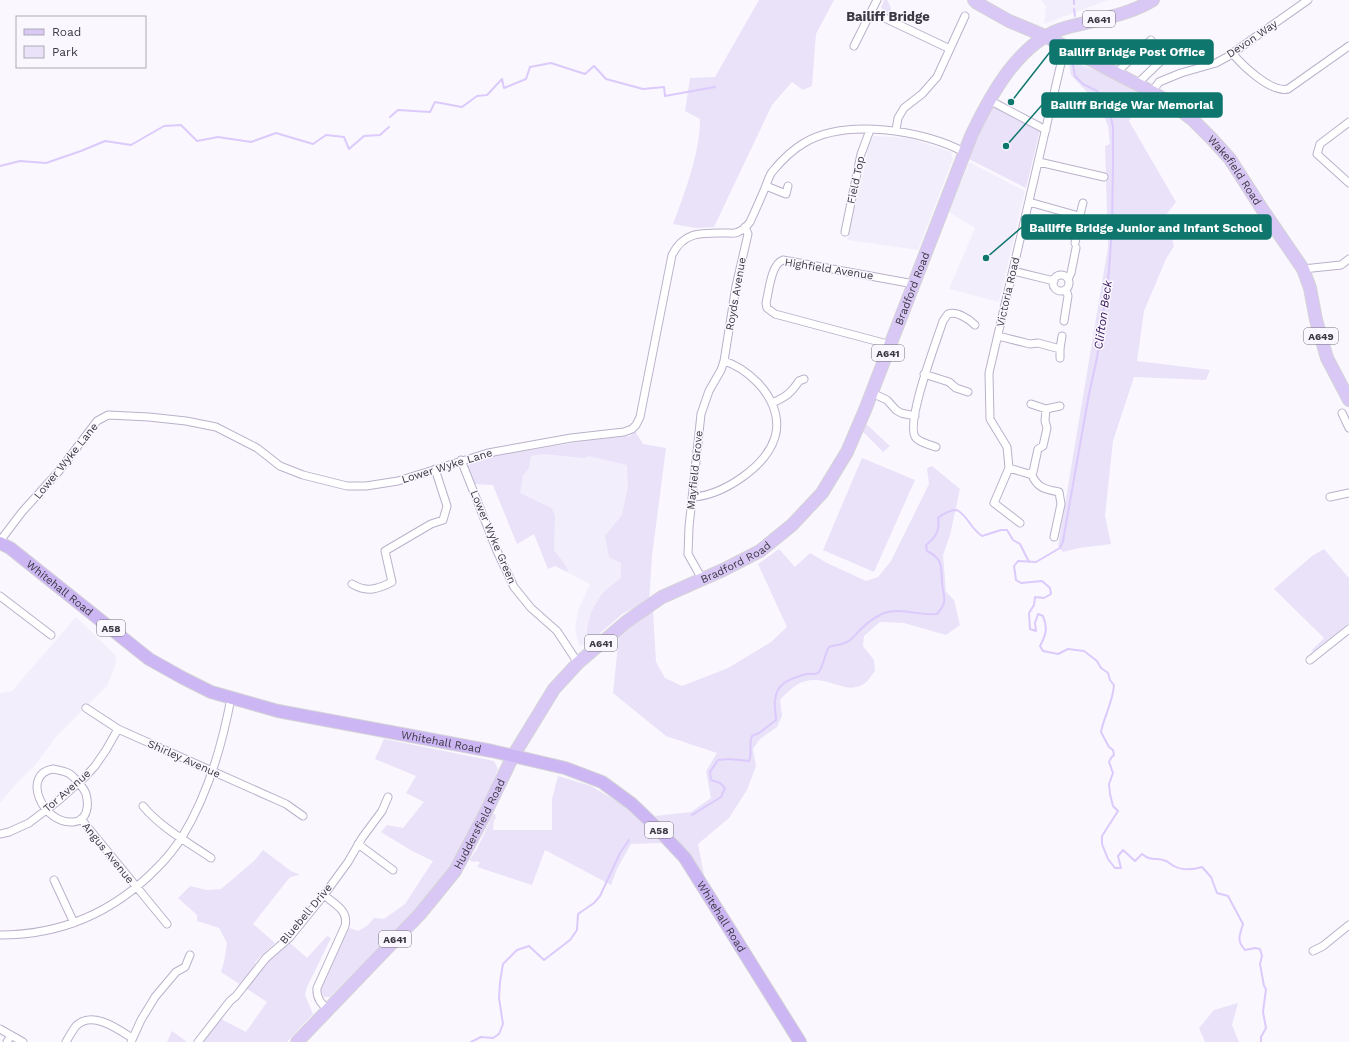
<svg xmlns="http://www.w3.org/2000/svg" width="1349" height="1042" viewBox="0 0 1349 1042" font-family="'Work Sans',sans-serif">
<rect width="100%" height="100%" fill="#faf8fe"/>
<!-- built -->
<path fill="#f2eefc" d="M1041,0H1108L1044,24L1046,6Z
M874,136L910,138L951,152L953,159L918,250L847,240L864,171L868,147Z
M969,162L1025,191L999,302L949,289L975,228L949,212Z
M592,440L642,444L622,614L588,644L579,646L575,629L578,610L590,584L555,566L548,569L534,534L517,544L493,485L475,484L469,460Z
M76,617L116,656V663L107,686L56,737L37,763L15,785L0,803V693L12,691Z"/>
<!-- green -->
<path fill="#e9e2f9" d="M759,0H834L816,34L812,86L803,90L792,82L772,105L714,227L696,228L673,224C685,192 700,153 700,119L685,111L690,78L715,77Z
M884,0H887C890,5 892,9 891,15L881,8Z
M1068,59L1106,75L1143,96L1129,121L1176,202L1166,215L1174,246L1166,259L1144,311L1137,361L1210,370L1206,380L1134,377L1113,441L1105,516L1111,544L1079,548L1063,552L1058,546L1108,247L1105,146L1110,144L1108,126L1100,106L1071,75Z
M994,105L1040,130L1026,188L967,158Z
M865,423L890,446L883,452L861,430Z
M635,431L643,444L666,448L652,556L649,601L622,614L588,644C584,627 592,607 602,594C607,588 615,583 621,578V563L609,557L605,536L622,515L628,487L627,465L589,456L584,458L543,454L531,456L529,468L523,475L520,493L551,508L555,515L554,550L566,566L568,572L555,566L548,569L534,534L517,544L493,485L475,484L468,469L469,460L592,440L630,436Z
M862,458L915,480L874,572L823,550Z
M932,466L960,489L950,535L943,555L946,592L954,600L960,625L946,635L904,623L880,622L864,636L863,646L874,660L875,671C871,676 867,683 862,685C853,689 847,688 838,685C810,676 800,678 780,700L782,716L777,727L760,739L753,749L756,766L747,790L729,818L698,844L704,875L673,834L655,816L691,812L711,798L706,771L717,753L666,736L613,693L619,635L653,610L656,662L665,678L682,686L728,668L771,642L787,627L758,564L779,549L795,567L810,553L827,563L866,581L878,577L891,561L929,484L927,468Z
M1324,549L1349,578V623L1314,651H1311L1324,638L1274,589L1312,556Z
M384,739L494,761L498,769L491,786L456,858L439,883L414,912L396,930L384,939L376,950L330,997H324L320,992L321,987L349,928L358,931L367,926L374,918L384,919L405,904L433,861L412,851L381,832L387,825L403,828L424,802L406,793L416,776L375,759Z
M558,776L591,786L623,805L662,843L631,844L617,869L611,885L545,850L532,885L477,867L480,863L477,861L474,862L469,860L477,849L493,814H495L496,819H494L493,830H552V799Z
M263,850L291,871L300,875L290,877L253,924L275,943L258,959L255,963L257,967L279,949H282L289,942L307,958L327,936L331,938L307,987L305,995L313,1014L287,1042H202L221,1019L246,1032L267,1002L221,972L224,962L227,943L219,928L197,921V915L178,898L190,886L207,890L221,889L254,861Z
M1238,1003L1232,1025L1239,1042H1205L1199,1028L1214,1010Z
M172,1031L187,1042H167Z"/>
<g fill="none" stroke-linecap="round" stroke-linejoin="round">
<!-- stream -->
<path stroke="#dbcafb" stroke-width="2" d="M1074,0V4
M1074,9L1075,16
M1072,60L1075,76L1083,84L1097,91L1108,104L1113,127V166L1112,226L1109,271L1097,358L1089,394L1063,541L1060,548L1036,562L1018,561L1014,566L1016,580L1021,583L1042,581L1050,588L1051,594L1044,598L1035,597L1034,605L1029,613L1030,629L1036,631L1035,623L1038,614L1043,616C1048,628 1046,635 1040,646L1043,651L1058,654L1068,649L1084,651L1097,661L1101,668L1108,673L1110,680L1114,685C1113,702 1104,716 1101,732L1109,747L1113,750L1114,755L1111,758L1109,762L1113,773L1109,784L1110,794L1113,806L1118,811L1102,836V844L1108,859L1115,868H1121L1118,856L1123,850L1135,861L1142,854C1151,862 1158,857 1166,861C1169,862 1171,865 1174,866C1183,871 1192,870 1202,867L1211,877L1217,893L1228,896L1243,924C1240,935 1236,940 1245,950L1255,948L1260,949L1262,956L1260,964L1264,986L1266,989L1263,1012L1266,1028L1261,1037V1042
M390,117L398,110L430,112L435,102L462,107L477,96L487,95L502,79L504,88L526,79L530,67L551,63L585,74L594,66L606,79L643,89L664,87L665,96L715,87
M0,166L20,161L46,163L81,151L105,141L131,145L164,126L181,125L197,141L218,137L251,142L276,133L313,144L326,135L344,137L349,149L364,136L380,135L389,127
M692,815L721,797L725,788L720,783L711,780L710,772L718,760L729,759L749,761C753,753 748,746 752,736L759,733L776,720C776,713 774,707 775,701C776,682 791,679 806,674C810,673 815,675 818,673C823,668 825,653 829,647C836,645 844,645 850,640C854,637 857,633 861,629C867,623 875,617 884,613C901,607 920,616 937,614C949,600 943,598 942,582C941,566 943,559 927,551L926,545C936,537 940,531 938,518C944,513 949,510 957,510C969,517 970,528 982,536L1001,530H1007L1013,540L1020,544L1029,562
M471,1042L481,1037L493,1038L499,1034L503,1024L499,998L500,982L503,964L517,950L529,946L544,960L570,940L577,930L578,914L594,903L600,896L620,853L629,840"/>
<defs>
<path id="minor" d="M872,12L950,49
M854,46L877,0
M1232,53C1243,66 1271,93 1288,89L1349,46
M1116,73L1151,40
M1137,84L1164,58
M1152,92L1159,82L1181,73L1216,63L1227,57L1308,0
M989,100L1046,130
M1349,122L1320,144L1317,154L1349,183
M896,130L898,118L904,108L922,94L937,77L965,16
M1039,162L1104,177
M766,186L786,194L788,186
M1029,202L1079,216
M845,232L861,154L870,130
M1075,243C1078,229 1079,216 1083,203
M1303,269L1341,265L1349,259
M1013,271L1054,281
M1053 283a8 8 0 1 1 16 0a8 8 0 1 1-16 0Z
M1068,279L1071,273L1076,248
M1064,321L1068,296L1066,289
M998,336L1030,344L1038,343L1060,349
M891,345L775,314L767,308L766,303C769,291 771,264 783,260L914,284
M1060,358V349L1062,336
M924,374L949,382L956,388L968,392
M872,393L887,400L896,410L901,413L915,416
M772,403C786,397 791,393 799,381L804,379
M1031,404L1046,409L1060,406
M1342,413L1349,428
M936,447C930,445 921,443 916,438C904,425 937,340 943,321L948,314C957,311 969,319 975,325
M461,460L497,551L514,587L531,608L557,631L578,663
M1009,468L1029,474L1033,472L1038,449L1043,446L1047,428L1045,421L1046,409
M1031,473C1037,488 1044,489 1059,492L1061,504L1054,537
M693,497C723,495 766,467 775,437C781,417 771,396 757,382C748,373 737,365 724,361
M1330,497L1349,493
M1020,523L994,503L1009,468L1007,447L990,419L989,373L1065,46
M0,541L22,512L59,471L97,421L108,415L149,417L186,421L216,427L257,448L280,466L303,475L347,486H366L398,481L488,453L571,438L624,432L632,429L636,425L640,417L672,255C684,231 702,233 726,233C729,233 735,234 738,232C743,230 747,226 750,222C755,211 760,200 765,188C767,183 769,176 772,172C781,161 792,150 804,143C845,118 924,130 964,152
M702,579L688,554L689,527L701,414L709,391L721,370L724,361L736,286L748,234L745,227
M352,584C367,593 378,589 392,582L385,551L431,524L443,520L447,506L435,469
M0,596L51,635
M1310,660L1349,629
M86,708L118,729L286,804L303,816
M53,769C59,770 65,771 70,774C75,778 84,788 86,794C89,805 88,821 73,822C42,824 21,774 53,769Z
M143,806C160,827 189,843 211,858
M81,819L167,924
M0,834L9,832L29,823L58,801L85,777L95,766L106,750L118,729
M358,844L393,870
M54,880L74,923
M324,895C334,904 349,910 345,926L317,988C316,998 321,1003 328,1010
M0,935C61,935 114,912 157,868C166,859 175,848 182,837C208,795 222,746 231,698
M1313,951L1323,946L1349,925
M0,1029L23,1042
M7,1042L11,1035
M66,1042C69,1037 72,1031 76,1026C92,1010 118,1029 132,1038
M131,1042L141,1020L155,997L176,972L185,967L190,955
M198,1042L230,1001L236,996L266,958L290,937L324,895L348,862L362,838L382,811L388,797"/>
<g id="primary">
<path id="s1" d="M974,0L977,3L1009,21L1045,36L1152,92L1172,104L1193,120L1211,138L1230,159L1264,212L1303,269L1310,288L1316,320L1327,358L1349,400"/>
<path id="s2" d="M297,1042L420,914L455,871L484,816L513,756L554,689L578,663L626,622L662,597L723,570L760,551L792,525L822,493L847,452L865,410L971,136C990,96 1019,41 1065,28C1094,20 1127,16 1153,0"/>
</g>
<g id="trunk">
<path id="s3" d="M0,543L10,548L149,659L183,678L211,692L278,711L492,751L565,768L602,782L632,804L658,829L685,858L800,1042"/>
</g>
</defs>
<!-- minor casing -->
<use href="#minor" stroke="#bab1cb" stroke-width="9"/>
<!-- primary casing -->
<use href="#primary" stroke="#d4d3d6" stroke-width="14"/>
<!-- trunk casing -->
<use href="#trunk" stroke="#d4d3d6" stroke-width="14"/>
<!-- minor -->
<use href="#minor" stroke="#fff" stroke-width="7"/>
<!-- primary -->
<use href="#primary" stroke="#d9c8f6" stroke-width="12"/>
<!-- trunk -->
<use href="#trunk" stroke="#ccb6f3" stroke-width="12"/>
</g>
<g text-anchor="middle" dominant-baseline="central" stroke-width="3" stroke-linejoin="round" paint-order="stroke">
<!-- shield labels -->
<g fill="#faf8fe" stroke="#75727b" stroke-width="1">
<rect x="1083" y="11" width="32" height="16" rx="3"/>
<rect x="1304" y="328" width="34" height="16" rx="3"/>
<rect x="872" y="345" width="32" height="16" rx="3"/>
<rect x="97" y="620" width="28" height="16" rx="3"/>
<rect x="585" y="635" width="32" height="16" rx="3"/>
<rect x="645" y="822" width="28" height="16" rx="3"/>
<rect x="379" y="931" width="32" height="16" rx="3"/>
</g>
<g font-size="10" font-weight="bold" fill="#3c3843">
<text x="1099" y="19">A641</text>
<text x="1321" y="336">A649</text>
<text x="888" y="353">A641</text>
<text x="111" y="628">A58</text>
<text x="601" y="643">A641</text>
<text x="659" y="830">A58</text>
<text x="395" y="939">A641</text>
</g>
<!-- street labels -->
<g font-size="11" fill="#3c3843" stroke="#faf8fe">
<text transform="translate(1252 39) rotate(-34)">Devon Way</text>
<text stroke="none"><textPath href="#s1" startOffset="316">Wakefield Road</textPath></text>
<text transform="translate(856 180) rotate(-78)">Field Top</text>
<text transform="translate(829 269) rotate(9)">Highfield Avenue</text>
<text stroke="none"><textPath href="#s2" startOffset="1000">Bradford Road</textPath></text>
<text transform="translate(1008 292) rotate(-77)">Victoria Road</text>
<text transform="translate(736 294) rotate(-80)">Royds Avenue</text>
<text transform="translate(66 461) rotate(-51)">Lower Wyke Lane</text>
<text transform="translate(447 466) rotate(-17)">Lower Wyke Lane</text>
<text transform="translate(695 470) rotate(-84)">Mayfield Grove</text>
<text transform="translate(493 537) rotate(67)">Lower Wyke Green</text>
<text stroke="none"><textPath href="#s2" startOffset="664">Bradford Road</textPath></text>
<text stroke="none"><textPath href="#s3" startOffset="75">Whitehall Road</textPath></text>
<text stroke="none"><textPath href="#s3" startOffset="495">Whitehall Road</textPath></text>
<text transform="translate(184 759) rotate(24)">Shirley Avenue</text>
<text transform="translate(67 791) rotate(-41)">Tor Avenue</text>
<text stroke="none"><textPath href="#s2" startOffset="286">Huddersfield Road</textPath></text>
<text transform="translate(108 853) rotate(51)">Angus Avenue</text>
<text transform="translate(306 914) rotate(-50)">Bluebell Drive</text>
<text stroke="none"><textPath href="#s3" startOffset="843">Whitehall Road</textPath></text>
</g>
<!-- water labels -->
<g font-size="12" font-style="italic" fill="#351459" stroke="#faf8fe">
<text transform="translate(1103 315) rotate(-82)">Clifton Beck</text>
</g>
<!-- quarter labels -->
<g font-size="13" font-weight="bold" fill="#3c3843" stroke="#faf8fe">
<text x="888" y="16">Bailiff Bridge</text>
</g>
</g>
<!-- callouts -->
<path fill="none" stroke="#0f766e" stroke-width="1.5" d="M1011 102L1050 52M1006 146L1042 105M986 258L1022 227"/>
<g fill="#0f766e" stroke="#faf8fe" stroke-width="1.5">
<circle cx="1011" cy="102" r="4"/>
<circle cx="1006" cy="146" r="4"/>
<circle cx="986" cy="258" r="4"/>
</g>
<g fill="#0f766e" stroke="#0f766e" stroke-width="1.5">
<rect x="1050" y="40" width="163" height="24" rx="4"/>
<rect x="1042" y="93" width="180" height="24" rx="4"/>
<rect x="1022" y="215" width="249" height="24" rx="4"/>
</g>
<g font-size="12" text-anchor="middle" font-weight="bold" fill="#fff">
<text x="1132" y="56">Bailiff Bridge Post Office</text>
<text x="1132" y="109">Bailiff Bridge War Memorial</text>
<text x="1146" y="232">Bailiffe Bridge Junior and Infant School</text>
</g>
<!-- legend -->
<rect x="16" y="16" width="130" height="52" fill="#faf8fe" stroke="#aeabb3"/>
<rect x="24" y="29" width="20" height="6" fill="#d9c8f6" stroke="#aeabb3"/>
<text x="52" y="36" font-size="12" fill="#3c3843">Road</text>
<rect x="24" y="46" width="20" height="12" fill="#e9e2f9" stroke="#aeabb3"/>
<text x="52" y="56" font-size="12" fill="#3c3843">Park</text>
</svg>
